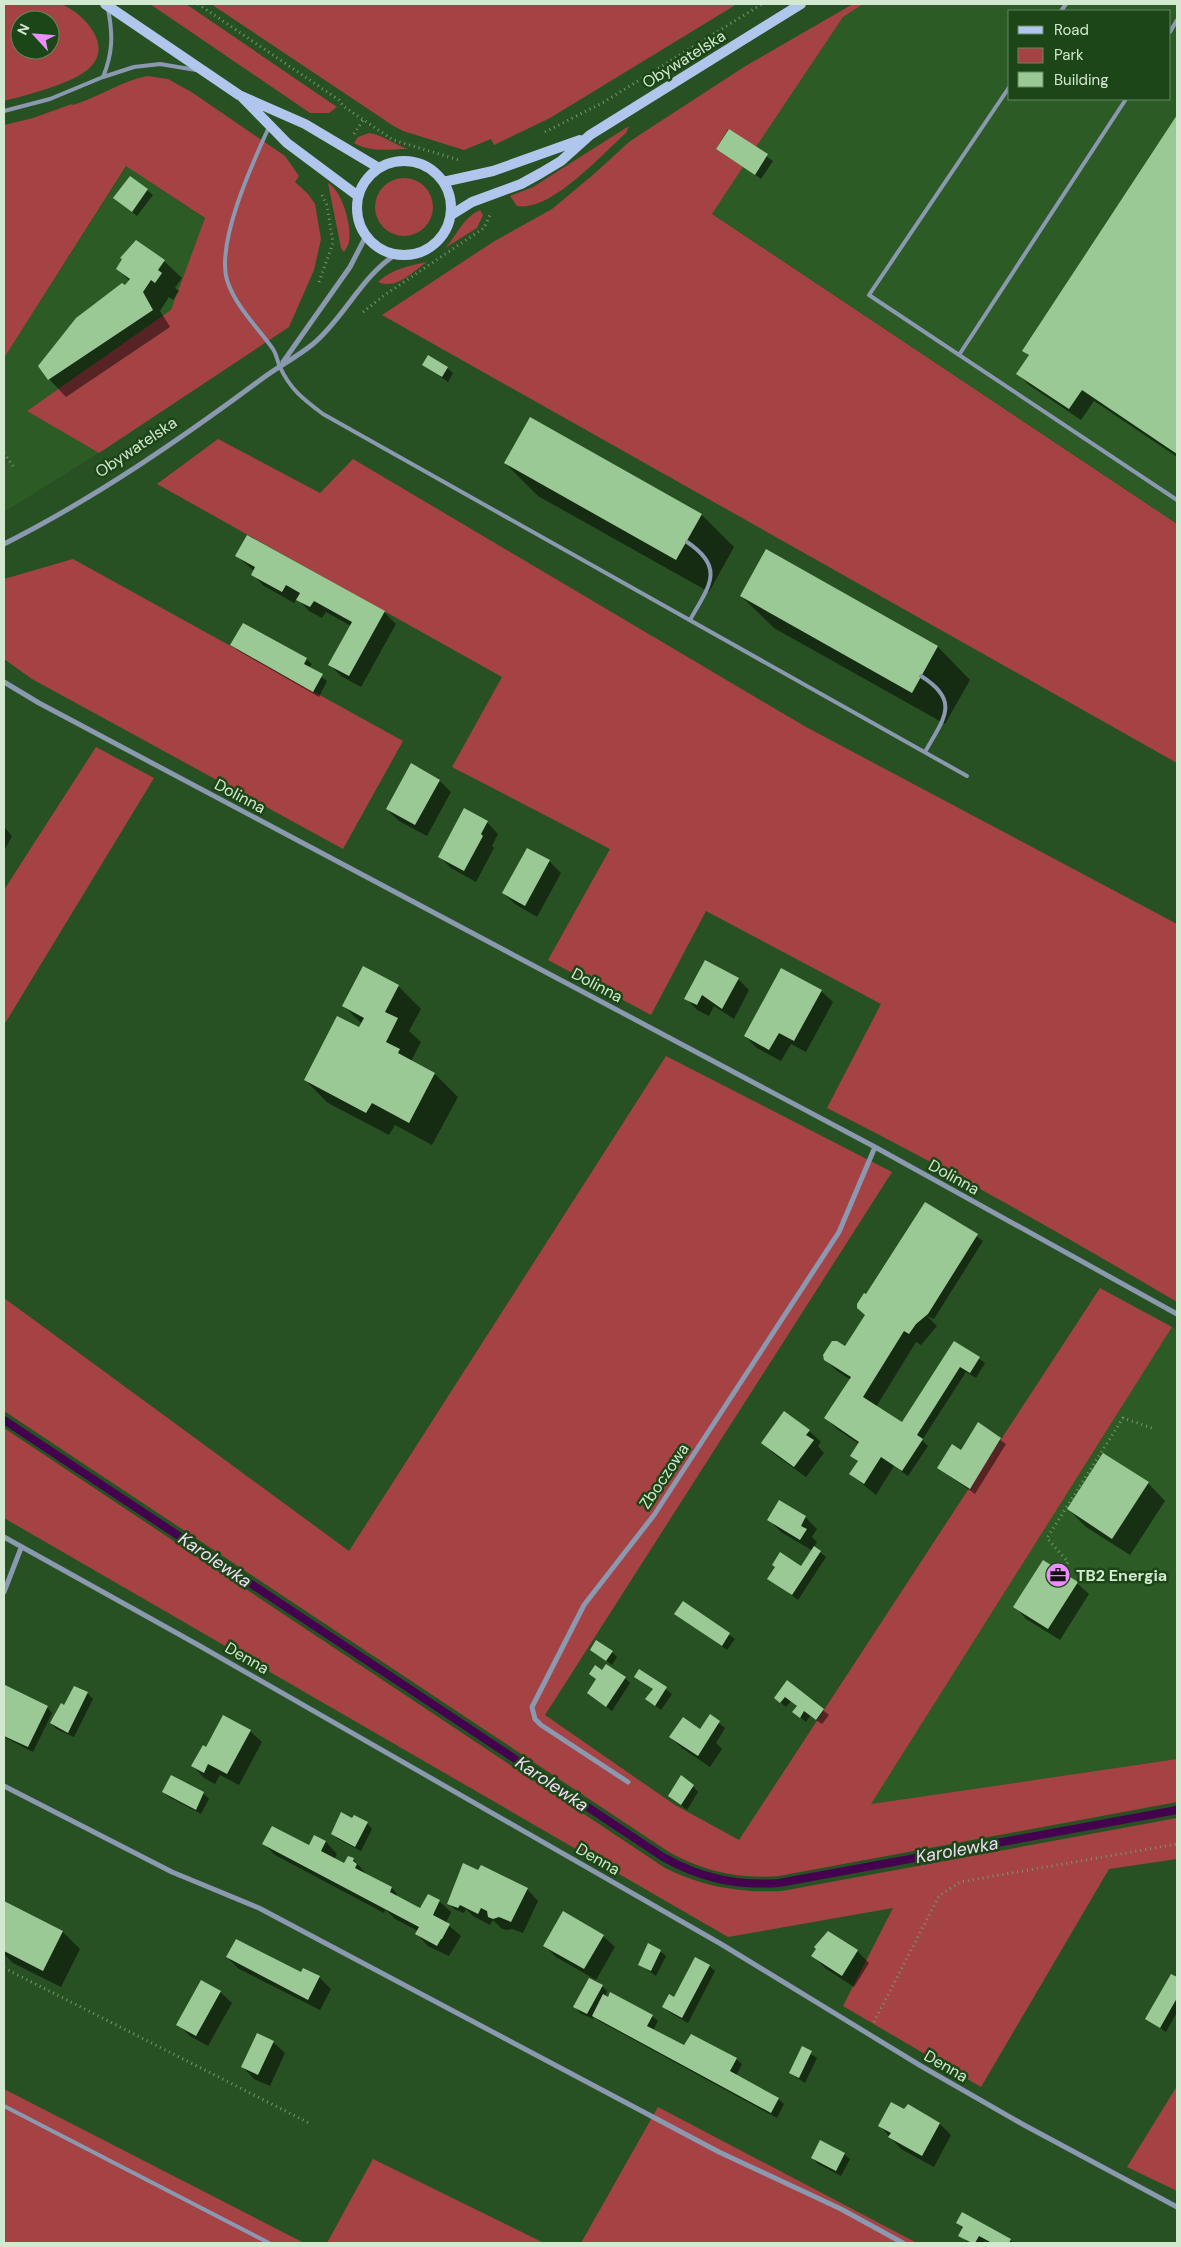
<svg xmlns="http://www.w3.org/2000/svg" width="1181" height="2247" viewBox="0 0 1181 2247" font-family="'DM Sans',sans-serif">
<rect width="100%" height="100%" fill="#285123"/>
<!-- built -->
<path fill="#2c5b26" fill-rule="evenodd" d="M863,4H1177V524L712,214L743,167L755,174L768,154L756,147L843,17ZM1010,11H1170V99H1010Z
M127,166L205,219L171,310L28,411L99,453L4,512V358Z
M1172,1327L1177,1330V1759L871,1804Z"/>
<!-- green -->
<path fill="#a44244" fill-rule="evenodd" d="M4,4C16,4 51,1 61,4C86,14 116,49 86,71C67,85 27,95 4,101ZM20,20H50V50H20Z
M150,4H186L337,107L329,113H310Z
M211,4H737L550,118L494,145L491,139L464,150L403,131L392,125Z
M853,4H863L843,17L756,147L728,129L716,149L743,167L712,214L1177,524V763L382,315L493,242L552,209L594,174L629,142L644,132L744,67Z
M148,76L168,79L193,93L285,156L299,176L295,182L308,194L315,204L321,239L314,270L289,327L99,453L27,411L171,310L205,218L126,166L4,358V125L33,118L72,104L73,105C99,97 121,81 148,76Z
M629,126L626,133C601,155 551,212 517,206L510,196L533,187Z
M369,133C383,135 395,145 408,149C389,149 372,153 354,143L358,137Z
M375 207a29 29 0 1 1 58 0a29 29 0 1 1-58 0Z
M328,183C342,191 352,225 349,241C349,244 346,249 344,252L341,248Z
M480,210L483,215L477,228L445,248C458,235 461,219 480,210Z
M427,262C412,272 397,290 378,282C392,269 408,266 427,262Z
M218,439L320,493L353,459L806,727L1177,924V1302C1062,1234 946,1168 827,1108L881,1004L706,911L651,1015L548,960L610,849L452,767L502,677L157,484Z
M73,559L403,741L343,849L32,679L4,659V579Z
M96,747L154,778L4,1025V890Z
M666,1056L892,1172L545,1715L675,1805L739,1840L1100,1288L1172,1327L871,1804L1177,1759V1802L779,1876C738,1879 705,1872 669,1852L4,1411V1298L349,1551Z
M4,1428L665,1868C704,1887 739,1893 782,1891L1177,1818V1859L1109,1869L981,2087L843,2006L893,1908L728,1937L4,1518Z
M1177,2086V2191L1127,2167Z
M4,2089L304,2243H4Z
M658,2107L917,2243H581Z
M373,2159L544,2243H327Z"/>
<!-- shadow -->
<path fill="#0007" d="M1177,118V457L1094,401L1081,420L1029,385L1018,374L1029,356L1024,350Z
M729,130L773,161L761,179L717,148Z
M147,190L153,195L137,216L115,198Z
M136,242L164,261L182,278L175,288L179,291L173,300L169,297L160,311L170,327L66,397L49,379L130,281L117,269Z
M423,365L447,368L453,373L448,382Z
M505,463L702,515L734,547L709,592L538,496Z
M247,536L384,612L396,624L361,687L341,676L330,665L351,626L326,612L322,618L309,611L297,598L294,603L264,586L253,575L254,571L237,556Z
M766,551L938,647L970,680L945,724L774,628L741,596Z
M232,645L306,659L312,664L309,668L327,681L319,697L237,650Z
M440,781L451,792L427,836L399,821L387,809Z
M487,822L498,834L492,846L494,848L476,882L451,868L439,856Z
M4,827L12,836L4,851Z
M527,849L549,861L561,873L537,917L515,904L503,893Z
M738,979L749,990L734,1019L714,1006L709,1016L697,1010L686,998Z
M398,986L421,1009L409,1031L421,1042L411,1061L435,1074L458,1097L432,1145L395,1125L389,1135L328,1103L305,1080L359,1029L362,1024L344,1006Z
M821,991L833,1002L806,1052L791,1044L781,1061L757,1048L745,1036Z
M951,1219L983,1241L934,1319L927,1316L937,1326L921,1345L916,1342L876,1407L903,1424L955,1342L985,1363L976,1378L966,1372L922,1440L928,1446L908,1476L894,1466L876,1495L850,1474L858,1462L851,1455L859,1444L837,1429L826,1418L851,1380L837,1371L825,1359L845,1348L866,1315L872,1299Z
M784,1413L809,1431L821,1442L818,1446L824,1453L806,1477L774,1454L763,1443Z
M978,1424L1006,1444L975,1494L938,1468L961,1452Z
M1148,1483L1165,1501L1130,1555L1086,1527L1068,1509Z
M779,1502L805,1517L817,1529L812,1537L817,1542L814,1547L826,1557L798,1600L768,1578L801,1568L813,1551L781,1532L769,1520Z
M1077,1583L1089,1594L1060,1640L1026,1619L1015,1607Z
M683,1603L735,1639L727,1650L676,1614Z
M591,1649L612,1652L617,1657L612,1665Z
M602,1671L625,1678L630,1683L612,1711L588,1693Z
M640,1671L672,1694L661,1710L647,1699L654,1690L636,1676Z
M787,1682L829,1715L822,1724L810,1716L806,1722L794,1712L798,1707L791,1701L786,1707L775,1698Z
M5,1687L47,1707L52,1713L33,1752L4,1737Z
M87,1693L93,1699L74,1737L56,1729L51,1723L64,1706Z
M710,1716L725,1728L716,1743L722,1749L710,1767L682,1748L670,1737L701,1731Z
M250,1731L262,1742L239,1785L220,1775L215,1784L204,1778L193,1766L207,1748Z
M171,1777L204,1794L209,1799L201,1814L169,1797L163,1792Z
M693,1786L698,1792L687,1810L670,1796Z
M353,1820L367,1823L372,1829L361,1851L338,1839L332,1833Z
M315,1837L326,1842L337,1854L334,1860L344,1865L353,1859L368,1876L392,1888L397,1894L396,1897L420,1910L439,1901L451,1912L446,1923L461,1936L449,1956L428,1946L417,1934L418,1931L395,1919L389,1913L385,1910L384,1913L275,1855L264,1844L309,1846Z
M527,1889L538,1901L523,1933L512,1929L506,1930L501,1928L493,1920L490,1925L473,1916L466,1909L464,1913L454,1909L448,1903Z
M4,1902L63,1932L80,1949L61,1987L13,1963L4,1954Z
M828,1933L857,1951L869,1963L854,1987L825,1968L813,1956Z
M603,1936L615,1947L596,1980L556,1957L545,1946Z
M660,1951L666,1956L656,1976L639,1964Z
M227,1957L302,1974L304,1969L319,1977L331,1989L320,2010L239,1969Z
M709,1966L715,1971L688,2023L669,2012L663,2007L675,1999Z
M1172,1976L1177,1979V2012L1166,2032L1147,2019Z
M602,1986L607,1991L605,1996L652,2016L658,2021L653,2030L685,2047L736,2059L742,2064L736,2076L778,2099L784,2104L777,2118L599,2021L594,2016L593,2019L580,2013L575,2007Z
M220,1992L232,2003L208,2046L190,2036L178,2024Z
M273,2042L285,2053L270,2086L254,2079L243,2067Z
M802,2048L817,2058L805,2083L790,2073Z
M905,2111L940,2124L951,2135L934,2167L901,2149L880,2126Z
M844,2154L850,2159L841,2176L818,2164L812,2158Z
M957,2223L1010,2240L1013,2243H990L985,2241L983,2243H969L960,2235L963,2229Z"/>
<g fill="none" stroke-linecap="round" stroke-linejoin="round">
<!-- stream -->
<path stroke="#460050" stroke-width="8" d="M4,1420L663,1857C700,1878 736,1886 779,1883L1177,1810"/>
</g>
<!-- building -->
<path fill="#9bc995" d="M1177,115V454L1082,390L1069,409L1016,374L1029,355L1022,351Z
M729,129L768,154L755,175L716,149Z
M130,176L148,189L132,212L113,198Z
M136,240L165,260L158,270L162,273L155,283L151,280L143,292L153,310L48,380L38,366L76,318L122,283L125,285L130,279L116,269L122,259L120,258Z
M428,355L448,367L442,377L422,365Z
M530,417L702,514L676,560L504,463Z
M247,535L385,611L349,676L328,665L352,622L314,601L310,607L296,600L300,593L286,585L282,592L251,575L255,567L235,556Z
M766,549L938,646L912,693L740,596Z
M243,623L307,658L304,664L323,674L313,692L230,645Z
M411,763L440,780L415,825L386,809Z
M464,808L488,821L481,834L483,836L464,871L438,857Z
M527,848L550,860L525,906L502,893Z
M705,960L739,978L722,1009L702,995L697,1005L684,999Z
M363,966L399,985L385,1012L398,1018L386,1042L400,1049L398,1053L435,1073L409,1123L372,1103L366,1113L304,1080L337,1016L359,1027L364,1018L342,1006Z
M781,968L822,990L794,1041L779,1033L769,1050L744,1036Z
M925,1202L978,1234L928,1314L916,1324L909,1334L904,1331L863,1397L902,1422L954,1341L980,1357L970,1373L960,1367L917,1435L923,1439L902,1471L881,1457L864,1484L849,1474L858,1461L850,1456L859,1442L824,1418L851,1377L824,1360L823,1355L832,1341H837L845,1346L865,1315L857,1308V1304L864,1293L866,1294Z
M784,1411L810,1430L806,1435L814,1440L794,1467L761,1443Z
M978,1422L1001,1438L970,1489L937,1468L952,1444L961,1450Z
M1103,1453L1149,1482L1112,1539L1067,1509Z
M779,1500L806,1516L801,1526L807,1529L800,1540L767,1520Z
M814,1546L821,1551L792,1595L767,1579L775,1567L772,1565L780,1552L801,1566Z
M1043,1560L1078,1582L1048,1629L1013,1607Z
M683,1601L730,1633L722,1646L674,1614Z
M596,1640L613,1651L606,1661L590,1650Z
M606,1664L626,1677L606,1707L587,1693L596,1679L589,1674L595,1665L602,1670Z
M639,1669L667,1687L655,1706L645,1699L653,1689L634,1677Z
M787,1680L824,1709L816,1720L804,1711L800,1718L792,1712L797,1706L785,1697L780,1703L774,1698Z
M5,1685L48,1706L28,1747L4,1736Z
M74,1686L88,1692L68,1733L50,1723L61,1703L64,1705Z
M710,1714L720,1721L698,1756L669,1737L683,1717L700,1729Z
M223,1715L251,1730L227,1774L208,1764L204,1773L191,1766L203,1745L206,1747Z
M171,1775L204,1792L196,1810L162,1792Z
M681,1775L694,1785L681,1805L668,1796Z
M341,1812L352,1818L354,1815L368,1822L355,1847L331,1834Z
M272,1826L309,1845L314,1835L326,1841L321,1851L344,1863L348,1856L354,1858L353,1861L357,1864L355,1868L392,1887L390,1892L420,1908L428,1894L440,1900L433,1915L450,1924L442,1939H441L437,1946L415,1934L419,1927L262,1844Z
M463,1863L478,1870L481,1865L528,1888L511,1922L499,1917L493,1919L488,1917L487,1911L481,1908L478,1914L460,1905L458,1908L447,1904Z
M4,1901L63,1931L43,1971L4,1951Z
M563,1911L604,1935L584,1969L543,1946Z
M828,1931L858,1950L842,1976L811,1956L816,1949L814,1947Z
M236,1939L301,1972L303,1968L320,1976L308,2000L226,1957Z
M648,1943L661,1950L651,1971L638,1965Z
M695,1957L710,1965L682,2018L662,2007L669,1994L674,1997Z
M1171,1974L1177,1977V1998L1160,2028L1145,2019Z
M589,1978L603,1985L587,2014L573,2007Z
M201,1980L221,1991L196,2036L176,2025Z
M610,1992L653,2015L647,2026L684,2045L691,2034L737,2058L730,2071L779,2098L771,2113L592,2016L603,1994L608,1997Z
M257,2033L274,2041L258,2075L241,2067Z
M802,2046L812,2051L799,2078L789,2073Z
M891,2102L904,2109L908,2104L940,2123L922,2156L888,2137L891,2133L878,2126Z
M820,2140L845,2153L836,2171L811,2158Z
M962,2212L1011,2239L1009,2243H992L979,2236L975,2243H972L958,2236L963,2227L956,2223Z"/>
<g fill="none" stroke-linecap="round" stroke-linejoin="round">
<!-- path -->
<path stroke="#769772" stroke-width="3" stroke-dasharray="1 4" stroke-linecap="butt" d="M198,4L339,100L343,106L393,140L459,160
M545,132L604,102L762,4
M354,134L363,120
M319,282L333,243L327,205L321,193
M363,312L386,294L484,228L490,215
M4,453L15,469
M1062,1572L1068,1562L1047,1538L1123,1418L1152,1428
M4,1968L311,2124
M874,2022L939,1896L960,1882L1177,1844"/>
<!-- service -->
<path stroke="#8a98b0" stroke-width="4" d="M1061,11L1066,4
M1170,32L1177,20
M103,77C113,53 113,34 108,9
M1010,86L869,295L1177,500
M4,111L50,99L103,77L134,67L160,64L196,70
M269,127C253,162 214,246 228,283C237,308 258,328 273,349C277,355 277,361 280,367C290,389 303,399 323,414L967,776
M959,355L1126,99
M687,542C726,568 709,586 690,620
M921,676C961,701 944,718 925,752
M4,2106L269,2243"/>
<!-- minor -->
<path stroke="#8a98b0" stroke-width="5" d="M283,362L350,267L366,236
M4,544C95,498 181,439 263,378C279,366 297,357 313,344C344,318 361,277 395,255
M4,682L39,703L875,1147L1177,1314
M4,1537L200,1646L721,1944L921,2066L1024,2125L1177,2207
M4,1592L21,1548
M628,1782L541,1725L535,1719L532,1707L584,1605L654,1515L839,1232L875,1147
M4,1786L172,1872L259,1908L719,2152L841,2209L903,2243"/>
<!-- secondary -->
<path stroke="#b0c6ec" stroke-width="10" d="M105,4L239,95L305,124L379,168
M242,97L287,143L358,196
M357 208a47 47 0 1 1 94 0a47 47 0 1 1-94 0Z
M443,182L493,171L580,140
M451,215L472,202L521,184L541,173L561,161L590,135L801,4"/>
</g>
<!-- icons -->
<defs>
<symbol id="office-disc" viewBox="-11 -11 22 22"><circle r="9.5" fill="#eb8dfc" stroke="#1d4618"/><path d="M-6-3h4V-5.5h4V-3h4V5H-6ZM-1-4.5V-3h2v-1.5ZM-6 0V1H6V0Z" fill="#111"/></symbol>
</defs>
<g fill-rule="evenodd">
<use href="#office-disc" x="1044" y="1561" width="28" height="28"/>
</g>
<g text-anchor="middle" dominant-baseline="central" stroke-width="5" stroke-linejoin="round" paint-order="stroke">
<!-- street labels -->
<g font-size="16" fill="#d2e9cf" stroke="#1d4618">
<text transform="translate(684 59) rotate(-32)">Obywatelska</text>
<text transform="translate(136 447) rotate(-34)">Obywatelska</text>
<text transform="translate(240 796) rotate(28)">Dolinna</text>
<text transform="translate(597 985) rotate(28)">Dolinna</text>
<text transform="translate(954 1177) rotate(29)">Dolinna</text>
<text transform="translate(664 1476) rotate(-56)">Zboczowa</text>
<text transform="translate(247 1658) rotate(30)">Denna</text>
<text transform="translate(598 1859) rotate(30)">Denna</text>
<text transform="translate(946 2066) rotate(30)">Denna</text>
</g>
<!-- poi labels -->
<g font-size="16" font-weight="bold" fill="#d2e9cf" stroke="#1d4618" text-anchor="start">
<text x="1076" y="1575">TB2 Energia</text>
</g>
<!-- water labels -->
<g font-size="18" font-style="italic" fill="#f1dcf5" stroke="#1d4618">
<text transform="translate(215 1560) rotate(34)">Karolewka</text>
<text transform="translate(552 1784) rotate(34)">Karolewka</text>
<text transform="translate(957 1850) rotate(-10)">Karolewka</text>
</g>
</g>
<!-- border -->
<rect width="1181" height="2247" fill="none" stroke="#d2e9cf" stroke-width="10"/>
<!-- legend -->
<rect x="1008" y="10" width="162" height="90" fill="#1d4618" stroke="#658761"/>
<rect x="1018" y="26" width="25" height="8" fill="#b0c6ec" stroke="#658761"/>
<text x="1054" y="35" font-size="15" fill="#d2e9cf">Road</text>
<rect x="1018" y="48" width="25" height="15" fill="#a44244" stroke="#658761"/>
<text x="1054" y="60" font-size="15" fill="#d2e9cf">Park</text>
<rect x="1018" y="72" width="25" height="15" fill="#9bc995" stroke="#658761"/>
<text x="1054" y="85" font-size="15" fill="#d2e9cf">Building</text>
<!-- north arrow -->
<g transform="translate(35 35) rotate(296)"><circle r="24" fill="#1d4618" stroke="#658761"/>
<path d="M0-4L9 19L0 12L-9 19Z" fill="#eb8dfc"/>
<text y="-8" font-size="14" font-weight="bold" text-anchor="middle" fill="#d2e9cf">N</text>
</g>
</svg>
